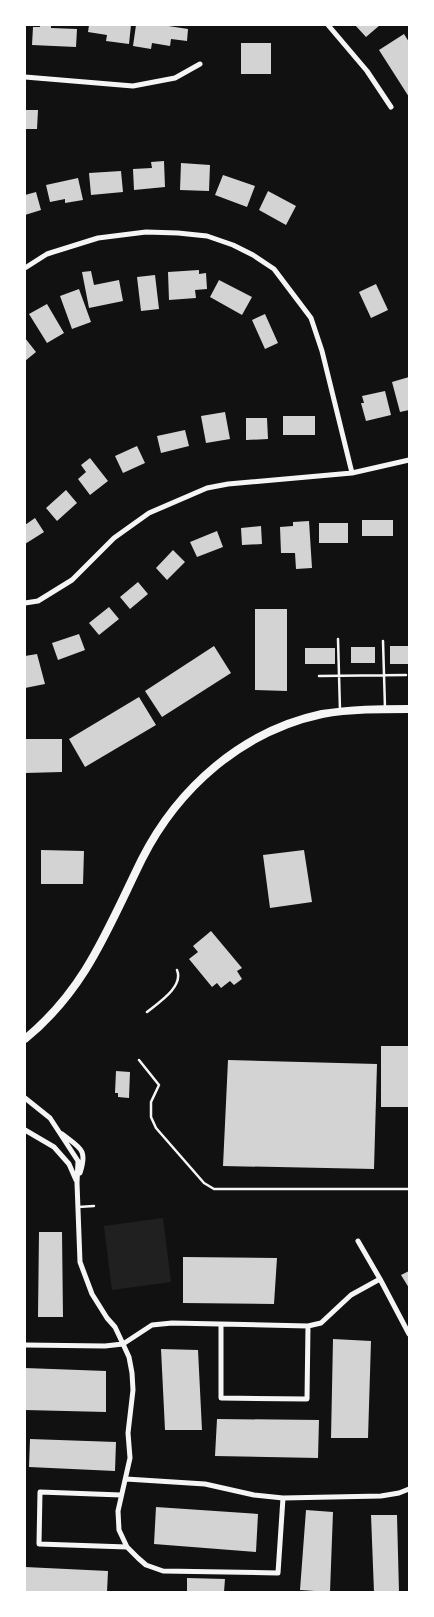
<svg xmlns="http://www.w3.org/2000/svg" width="434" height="1617" viewBox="0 0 434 1617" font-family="Rubik,sans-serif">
<rect width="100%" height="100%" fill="#111"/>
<!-- green -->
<path fill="#202020" d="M163,1218L171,1282L112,1290L104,1226Z"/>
<!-- building -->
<path fill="#d3d3d3" d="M40,25H51V28L77,29L76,47L32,45L33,27H40Z
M89,25H131L129,44L106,41L107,35L88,32Z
M136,25H162L188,29L187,41L171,39L170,46L152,43L151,49L133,46Z
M355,25H380L366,37Z
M404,34L409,42V97L379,50Z
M241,43H271V74H241Z
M25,110H38L37,129H25Z
M164,161L165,187L134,190L133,169L152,168L151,162Z
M181,163L210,165L209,191L180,190Z
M121,171L123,192L91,195L89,173Z
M223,175L255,186L247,207L215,195Z
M78,178L83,200L65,203V199L50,202L46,185Z
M268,191L296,206L286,225L259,210Z
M36,192L41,210L25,215V195Z
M199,270V274L206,273L207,289L195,290L196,298L169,300L168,272Z
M91,271L94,285L119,280L123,301L89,308L82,272Z
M155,275L159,309L141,311L137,277Z
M219,280L252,297L242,315L210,297Z
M376,284L388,310L371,318L359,292Z
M79,289L91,322L72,329L60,296Z
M47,304L64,333L47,343L29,314Z
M265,314L278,343L265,349L252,320Z
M25,338L36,352L25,361Z
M409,377V410L400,412L392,382Z
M385,391L391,415L366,421L361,403H364L362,396Z
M225,412L230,439L206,443L201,416Z
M283,416H315V435H283Z
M246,418H267L268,439L246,440Z
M185,430L189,446L161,453L157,436Z
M137,446L145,463L123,473L115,456Z
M90,458L108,481L90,495L78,479L86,472L81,465Z
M66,490L77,503L57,521L46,508Z
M35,518L44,532L25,544V525Z
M362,520H393V536H362Z
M309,521L312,568L296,569L295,553H281L280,527L293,526V522Z
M319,523H348V543H319Z
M261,526L262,544L242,545L241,528Z
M217,531L223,547L197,557L190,542Z
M173,550L185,562L167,580L156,568Z
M138,582L148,594L130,609L120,597Z
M109,607L119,619L99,635L89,623Z
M255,609H287V691L255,690Z
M79,634L85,650L58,660L52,643Z
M214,646L231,673L162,717L145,691Z
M390,646H409V664H390Z
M351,647H375V663H351Z
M305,648H335V664H305Z
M37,654L45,684L25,688V656Z
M139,697L156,725L85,767L69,739Z
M25,739H62V772L25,773Z
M41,850L84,851L83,884H41Z
M304,850L312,902L270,908L263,855Z
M211,931L242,968L237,971L242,979L234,985L230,981L221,988L217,983L212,987L189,959L198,952L193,946Z
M381,1046H409V1107H381Z
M228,1060L377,1064L374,1169L223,1166Z
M116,1071L130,1072L129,1098L118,1097V1093H115Z
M39,1232H62L63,1317H38Z
M183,1257L277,1258L274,1304L183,1303Z
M409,1271V1288L401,1275Z
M333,1339L371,1341L368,1438H331Z
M161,1349L198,1350L202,1430H165Z
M25,1368L106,1371V1412L25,1410Z
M217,1419L319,1420L318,1458L215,1456Z
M30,1439L116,1442L115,1471L29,1467Z
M156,1507L258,1514L256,1552L154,1544Z
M306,1510L333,1512L330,1592L300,1590Z
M371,1515H397L399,1592H374Z
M25,1567L108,1571L107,1592H25Z
M187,1578L225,1579L224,1592H187Z"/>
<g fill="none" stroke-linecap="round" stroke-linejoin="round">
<!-- service -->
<path stroke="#f5f5f5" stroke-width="2.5" d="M338,639L340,710
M383,641L385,708
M319,676L406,675
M147,1012C158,1003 184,987 177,970
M139,1060L159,1085L151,1102V1117L156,1128L204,1183L214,1189H409
M78,1207L94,1206"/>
<!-- minor -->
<path stroke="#f5f5f5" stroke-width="5" d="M328,25L367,71L391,107
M25,77L133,86L175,78L200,64
M25,268L47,254L98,238L146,232L178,233L207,236L233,245L253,255L274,269L311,318L322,351L352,473
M25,603L38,601L72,580L114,538L149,513L207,488L228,484L352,473L409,460
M25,1098L50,1118L78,1161L77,1183L80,1262L92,1294L107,1318L115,1327L123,1344L129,1357L132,1373L133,1390L128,1433L130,1458L118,1511L119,1530L127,1547L138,1558L146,1565L163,1571L278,1573L283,1498
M25,1130L54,1147L69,1164L76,1180
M62,1134C80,1148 88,1149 80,1173
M358,1241L380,1279
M221,1325V1398L307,1399L308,1326
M25,1345L105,1346L123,1344L152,1325L172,1323L308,1326L321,1323L351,1295L380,1279L409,1334
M126,1479L205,1484L254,1495L283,1498L381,1496L399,1493L409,1489
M121,1495L40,1492L39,1544L127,1547"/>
<!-- secondary -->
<path stroke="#f5f5f5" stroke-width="8" d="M25,1039C86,989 108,928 142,859C178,788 242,731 322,714C351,709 380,709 409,709"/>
</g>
<!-- border -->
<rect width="434" height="1617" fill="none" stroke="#ffffff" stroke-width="52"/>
</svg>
